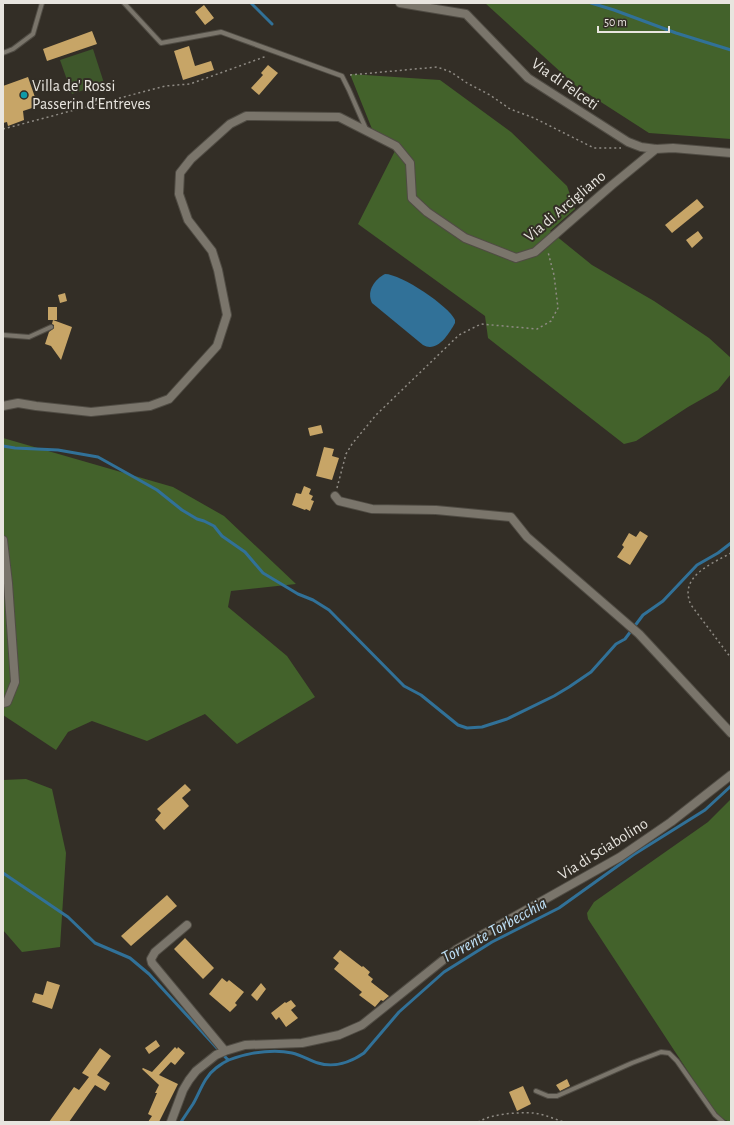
<svg xmlns="http://www.w3.org/2000/svg" width="734" height="1125" viewBox="0 0 734 1125" font-family="'Alegreya Sans',sans-serif">
<rect width="100%" height="100%" fill="#332e26"/>
<!-- green -->
<path fill="#3e572b" d="M93,49L104,83L72,94L60,60Z"/>
<!-- forest -->
<path fill="#43622b" d="M485,3H731V139L649,133L576,86Z
M350,74L440,80L511,132L567,186L575,209L550,231L592,265L654,301L709,338L731,358V374L718,390L688,407L636,441L624,444L488,338L485,316L358,224L399,143L372,129Z
M3,438L173,487L224,516L296,584L231,591L228,607L287,656L315,697L237,744L205,714L147,741L92,721L68,732L56,750L3,715Z
M26,779L52,789L66,853L60,947L22,952L3,930V780Z
M731,799V1122C721,1120 716,1112 710,1105L588,919L587,913L594,902L708,822Z"/>
<!-- water -->
<path fill="#317198" d="M385,274C401,274 449,306 455,320V323C449,334 437,353 423,345L372,303C366,291 375,279 385,274Z"/>
<g fill="none" stroke-linecap="round" stroke-linejoin="round">
<!-- stream -->
<path stroke="#317198" stroke-width="3" d="M251,3L272,24
M591,3L614,10L676,33L731,50
M3,446L15,448L58,450L98,457L157,490L182,510L197,519L204,521L214,526L222,536L245,552L263,573L298,594L313,600L329,610L404,686L421,695L458,725L467,728L482,727L507,719L554,696L569,687L591,672L616,644L625,639L643,615L663,601L697,565L718,553L731,543
M3,873L68,917L95,943L130,958L149,974L228,1060
M181,1122C185,1116 189,1110 193,1104C200,1092 204,1077 216,1068C232,1054 271,1048 292,1053C301,1055 309,1060 318,1063C334,1068 351,1062 364,1053L399,1012L444,972L492,942L559,908L633,855L705,810L731,786"/>
</g>
<!-- building -->
<path fill="#c7a567" d="M204,5L214,18L205,25L195,12Z
M92,31L97,44L47,61L43,49Z
M189,46L195,66L211,61L214,70L183,80L174,51Z
M268,65L278,73L259,95L251,88L263,75L261,73Z
M28,77L38,106L23,111L24,120L8,126L7,122L3,123V86Z
M697,199L704,207L672,233L665,225Z
M698,231L703,238L692,248L686,240Z
M65,293L67,301L60,303L58,295Z
M48,307H57V320H48Z
M53,320L72,327L61,360L51,346L45,344L49,332L54,328V325L52,324Z
M321,425L323,433L310,436L308,428Z
M324,447L334,449L332,456L339,458L332,480L316,476Z
M304,486L311,489L309,494L313,496L311,500L314,501L310,511L306,509L305,510L292,505L296,493L301,494Z
M640,531L648,536L630,565L617,557L624,547L622,545L629,533L636,537Z
M185,784L191,790L182,798L189,806L164,830L155,820L161,813L157,809Z
M167,895L177,906L131,946L121,936Z
M185,938L214,968L203,979L174,949Z
M340,950L362,967L363,966L370,972L368,975L373,979L371,982L389,996L383,1001L381,1000L375,1007L359,995L362,992L334,969L339,963L333,958Z
M222,978L227,982L229,980L244,992L235,1003L237,1005L230,1012L209,994Z
M47,981L60,985L52,1009L32,1002L35,993L43,995Z
M261,983L266,989L257,1001L251,995Z
M291,1000L296,1006L291,1010L298,1018L286,1027L279,1017L276,1020L271,1013L285,1002L286,1003Z
M156,1040L160,1046L149,1054L145,1048Z
M175,1047L177,1049L178,1047L185,1053L175,1065L171,1062L159,1075L178,1084L159,1122H148L152,1116L148,1114L157,1093H155L159,1085L142,1069L143,1068L152,1072Z
M100,1048L111,1056L97,1075L110,1083L105,1091L95,1085L69,1122H49L74,1087L79,1090L89,1077L82,1073Z
M567,1079L570,1086L560,1091L556,1085Z
M523,1086L531,1104L517,1111L509,1092Z"/>
<g fill="none" stroke-linecap="round" stroke-linejoin="round">
<defs>
<path id="lane" d="M124,3L161,43L221,32L342,76L349,90L366,129
M3,53L13,49L33,34L42,3
M3,335L29,337L51,327
M536,1091L548,1096H557L632,1063L661,1052L669,1053L677,1061L715,1115L723,1122"/>
<path id="street" d="M400,3L466,14L528,78L628,142L641,147L656,149L673,148L731,153
M3,406L18,403L36,406L91,412L150,406L169,399L217,346L227,315L218,270L212,251L188,220L179,194L180,173L191,159L230,124L246,116L339,117L396,146L410,163L412,198L427,212L465,238L516,258L535,252L612,185L656,149
M335,496L339,501L372,509L436,510L511,517L527,537L639,634L731,733
M3,540L8,583L15,682L7,702L3,703
M187,925L155,952L151,959L152,963L225,1051
M171,1122L183,1090L189,1080L196,1071L216,1055L225,1051L245,1045L302,1043L339,1035L362,1025L457,949L620,857L671,822L731,775"/>
</defs>
<!-- lane casing -->
<use href="#lane" stroke="#504c44" stroke-width="6"/>
<!-- street casing -->
<use href="#street" stroke="#504c44" stroke-width="10"/>
<!-- path -->
<path stroke="#8f8b84" stroke-width="1.5" stroke-dasharray="2 3" stroke-linecap="butt" d="M350,75L437,67L451,72L467,83L490,95L510,109L534,118L594,148H621
M3,129L165,86L190,84L267,56
M337,488L346,454L352,444L376,415L459,335L481,324L537,329L551,321L558,308L554,275L548,252
M731,553C711,564 678,577 691,605L731,658
M478,1122C491,1114 517,1112 533,1113C544,1114 554,1119 564,1122"/>
<!-- lane -->
<use href="#lane" stroke="#7a756b" stroke-width="4"/>
<!-- street -->
<use href="#street" stroke="#7a756b" stroke-width="8"/>
</g>
<!-- markers -->
<circle fill="#0f9aa8" stroke="#332e26" stroke-width="1.5" cx="24" cy="95" r="4"/>
<g text-anchor="middle" dominant-baseline="central" stroke-width="4" stroke-linejoin="round" paint-order="stroke">
<!-- street labels -->
<g font-size="16" fill="#e8e5df" stroke="#332e26">
<text transform="translate(565 84) rotate(35)">Via di Felceti</text>
<text transform="translate(565 206) rotate(-40)">Via di Arcigliano</text>
<text transform="translate(603 849) rotate(-32)">Via di Sciabolino</text>
</g>
<!-- poi labels -->
<g font-size="16" fill="#e8e5df" stroke="#332e26" text-anchor="start">
<text x="32" y="86">Villa de' Rossi<tspan x="32" dy="18">Passerin d'Entreves</tspan></text>
</g>
<!-- water labels -->
<g font-size="17" font-style="italic" fill="#bfe1f8" stroke="#332e26">
<text transform="translate(494 930) rotate(-29)">Torrente Torbecchia</text>
</g>
</g>
<!-- border -->
<rect width="734" height="1125" fill="none" stroke="#e8e5df" stroke-width="8"/>
<!-- scale -->
<path d="M598 26v6h71v-6" fill="none" stroke="#e8e5df" stroke-width="2"/>
<text x="604" y="26" font-size="12" fill="#e8e5df" stroke="#332e26" stroke-width="3" paint-order="stroke">50 m</text>
</svg>
